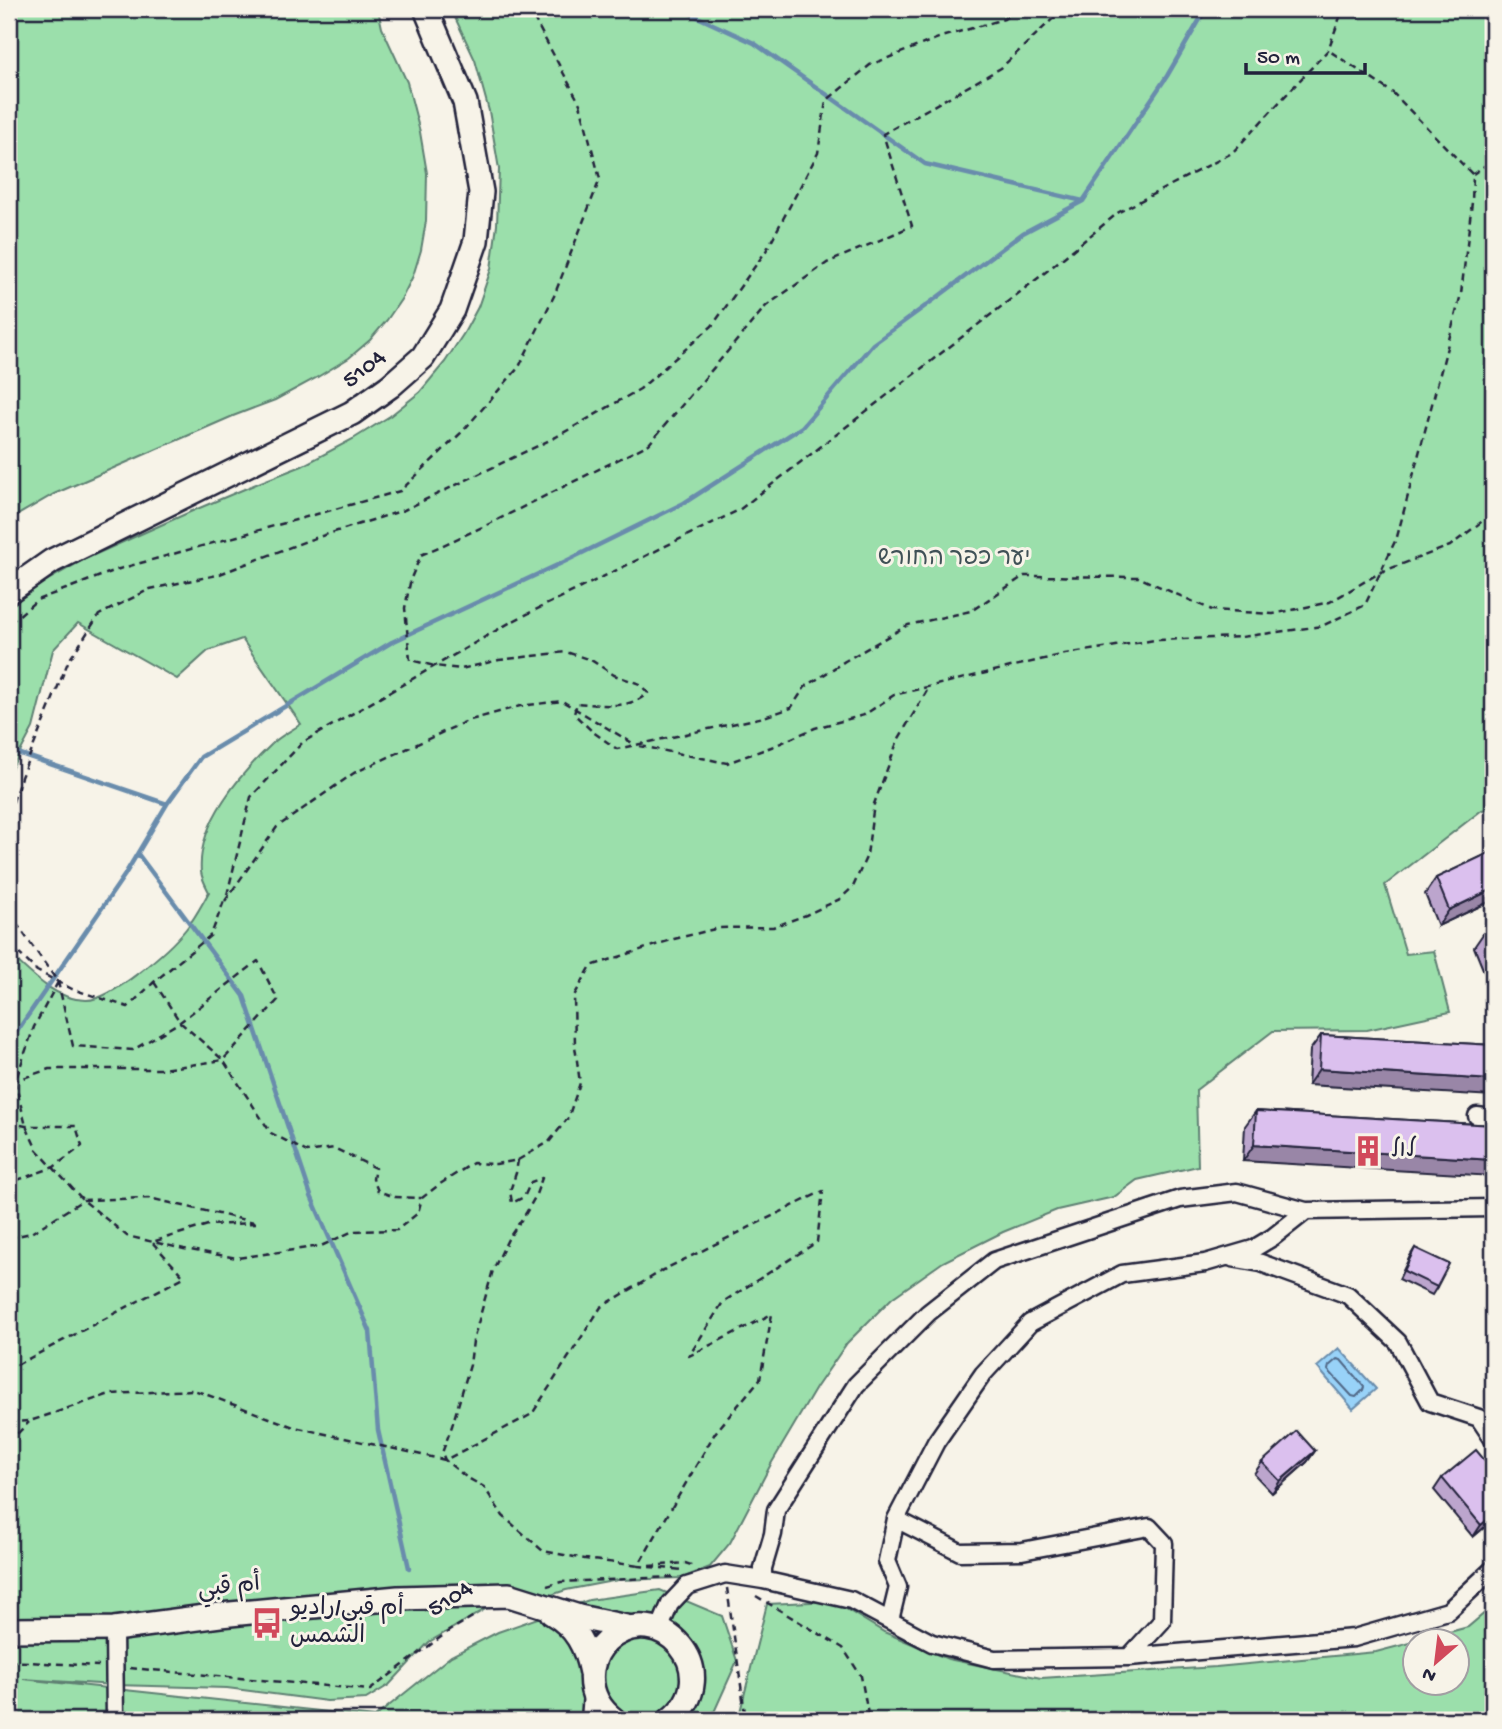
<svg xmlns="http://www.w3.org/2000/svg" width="1502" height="1729" viewBox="0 0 1502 1729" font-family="'Gochi Hand','Playpen Sans Arabic','Playpen Sans Hebrew',sans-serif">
<rect width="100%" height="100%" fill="#f7f3e8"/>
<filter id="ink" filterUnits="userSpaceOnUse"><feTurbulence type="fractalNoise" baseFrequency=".0143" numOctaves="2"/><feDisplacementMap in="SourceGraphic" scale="14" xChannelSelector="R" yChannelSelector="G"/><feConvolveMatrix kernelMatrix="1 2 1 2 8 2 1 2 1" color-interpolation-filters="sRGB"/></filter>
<g filter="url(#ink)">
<!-- green -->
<path fill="#9bdfab" stroke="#5e8073" stroke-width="2" d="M9,9H378L382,28L407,82L420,132L427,173L426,221L421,250L413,276L402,298L387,320L370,340L349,358L316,378L275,400L233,416L54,494L9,520Z
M451,9H1493V808L1482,810L1385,885L1406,954L1434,951L1450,1012L1367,1030L1273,1031L1196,1090L1198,1166L1137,1180L1114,1197L1057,1210L1003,1232L943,1262L892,1298L847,1343L816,1388L771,1464L730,1543L710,1567L682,1578L618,1580L566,1590L509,1609L508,1596L429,1642L389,1685L366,1699L327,1701L227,1688L114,1685L23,1679L375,1717L451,1656L498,1632L589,1600L660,1590L722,1616L737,1661L715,1710L707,1720H9V953C30,973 55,1000 86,1000C111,1001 170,949 186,929C195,918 202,904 209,892C206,886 202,879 201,872C197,824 240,774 274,742C282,735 292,730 301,724L242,639L208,651L177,679L78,623L53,650L33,728L9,773V608L34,588L85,559L190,512L261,482L302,466L353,439L390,416L420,392L445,362L464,333L478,307L491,269L497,225L499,169L489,111L475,60Z
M833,1601L884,1632L948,1659L1041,1678L1216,1667L1376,1652L1414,1642V1684H1456V1642L1416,1641L1468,1627L1493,1606V1720H738L767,1604Z"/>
<!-- water -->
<path fill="#98d2f8" stroke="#698cac" stroke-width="2" d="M1339,1348L1376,1389L1353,1409L1317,1367Z"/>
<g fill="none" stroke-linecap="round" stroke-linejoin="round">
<!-- shore -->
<path stroke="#516887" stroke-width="2" d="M1337,1359L1341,1360L1364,1387L1363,1390L1356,1397L1352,1396L1328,1370L1329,1366Z"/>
<!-- stream -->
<path stroke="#698cac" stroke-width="4.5" d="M680,9L754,43L925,164L1083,201
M9,750L167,804
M138,854L244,996L311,1196L370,1331L378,1430L409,1568
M9,1043L124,876L167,804L201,757L392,642L566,561L684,503L802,427L873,344L935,299L1023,233L1083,201L1167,76L1206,9"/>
<defs>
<path id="street" d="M1477,1116L1493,1118
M1232,1258L1261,1263L1348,1295L1398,1342L1430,1402L1479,1418L1493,1439
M896,1519L936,1442L983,1374L1030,1323L1122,1274L1205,1263L1253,1249L1273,1237L1306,1211
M763,1580L851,1600L932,1643L994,1659L1129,1657L1162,1621L1164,1543L1149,1527L1022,1551L960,1552L896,1519L887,1561L898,1587L890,1620
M114,1629L115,1720
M659,1630L670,1604L687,1586L725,1574L763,1580V1568L773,1534L776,1510L856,1385L928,1313L994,1261L1180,1199L1237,1192L1306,1211L1493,1208
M1129,1657L1354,1638L1448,1611L1493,1569
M590,1720L592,1693"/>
<path id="secondary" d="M9,591L52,561L352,413L390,386L423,357L452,310L476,241L481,192L465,102L426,9
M552,1613C576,1627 586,1646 591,1673
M9,1630L114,1629L220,1615L398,1598L509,1595L579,1617L631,1628
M614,1720C597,1707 589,1690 592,1669C594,1658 599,1648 607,1641C659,1594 729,1674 670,1720"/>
</defs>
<!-- street casing -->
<use href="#street" stroke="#22223b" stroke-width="21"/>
<!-- secondary casing -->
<use href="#secondary" stroke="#22223b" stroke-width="28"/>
<!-- path -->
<path stroke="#22223b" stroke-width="2.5" stroke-dasharray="7 5" stroke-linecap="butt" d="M1063,9L1001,68L883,134L912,226L827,263L766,306L649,444L487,525L421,555L411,578L405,608L410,660L435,666L461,669L499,660L566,652L591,660L614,675L640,684L648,693C629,710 601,705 577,703L574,714L593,732L617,749L764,717L791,708L805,687L845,661L908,625L971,611L1024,576L1138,577L1212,610L1273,614L1330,602L1381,572L1450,546L1493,513
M1473,174L1493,160
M9,659L11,622L37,600L119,569L400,491L463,431L519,367L554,296L600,179L580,104L529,9
M640,746L727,763L774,746L815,728L864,715L894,695L1065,654L1155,640L1241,637L1322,626L1365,605L1397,537L1461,294L1472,202L1473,175L1393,93L1328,50
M9,814L21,777L68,662L99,615L150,589L217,575L309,540L404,510L556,437L640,389L712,326L766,251L818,153L826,101L870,65L941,37L1004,19L1017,9
M227,895L251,797L303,742L511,622L739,510L1042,275L1119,212L1232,153L1328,50L1343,9
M225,901L277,827L354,773L467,721L520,706L562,701L634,744
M9,913L58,982L73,1046L133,1050L180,1022L258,961L278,1000L223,1060L163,1069H49L9,1083
M9,944L37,971L72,989L128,1007L154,982L211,935L224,901
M58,982L34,1027L15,1082L26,1126L37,1150L83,1200L127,1236L184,1249L237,1258L321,1246L353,1231L397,1230L418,1213L422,1198L440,1184L473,1163L496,1164L518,1160L549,1142L568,1118L580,1083L575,1046L574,996L591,966L674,939L719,928L773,927L806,915L840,899L853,887L867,855L874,804L898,740L928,689
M154,982L180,1022L223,1060L271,1133L307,1152L334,1148L375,1168L373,1179L378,1191L395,1197L421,1198
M9,1123L26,1126H76L82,1146L54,1167L9,1183
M518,1160L516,1173L510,1191L512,1203L524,1197L531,1182L542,1178L535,1197L526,1213L508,1239L493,1270L473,1341L470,1365L452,1426L442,1453L445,1460L466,1477L484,1487L503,1516L543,1551L585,1559L639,1566
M9,1238L31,1233L83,1200L149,1198L258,1223L208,1225L152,1242L184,1277L9,1369
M9,1422L30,1421L110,1394L194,1390L294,1427L445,1460L532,1414L601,1307L667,1268L823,1191L817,1242L723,1302L689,1356L772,1314L760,1379L715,1433L638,1566L684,1570
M9,1442L29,1422
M649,1566L685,1563L694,1566
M547,1586L561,1582L673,1577
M727,1588L746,1720
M756,1596L843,1648L861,1676L869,1720
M9,1661L99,1666
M130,1668L370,1690L449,1631L474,1616"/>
<!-- street -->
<use href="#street" stroke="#f7f3e8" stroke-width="16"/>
<!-- secondary -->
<use href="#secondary" stroke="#f7f3e8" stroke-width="23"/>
</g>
<!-- wall -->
<path fill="#bca5cd" stroke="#22223b" stroke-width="2" d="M1493,851V900L1438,926L1425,894L1436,878Z
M1493,928V976L1487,979L1474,947L1485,931Z
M1321,1035L1493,1045L1308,1085L1310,1050Z
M1256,1111L1493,1125L1243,1161L1245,1126Z
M1415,1248L1437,1287L1432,1295L1399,1279L1410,1256Z
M1315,1451L1307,1462L1272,1493L1254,1474L1262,1462Z
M1442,1478L1493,1520L1473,1537L1434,1490Z"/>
<!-- shaded-wall -->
<path fill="#9986a7" stroke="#22223b" stroke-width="2" d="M1493,889V900L1438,926L1449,910Z
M1493,971V976L1487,979Z
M1319,1069L1493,1080V1096L1308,1085Z
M1254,1145L1493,1160V1176L1243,1161Z
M1315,1451L1307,1462L1272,1493L1280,1481Z
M1493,1515V1520L1473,1537L1481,1525Z"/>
<!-- building -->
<path fill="#dbc0ee" stroke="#22223b" stroke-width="2" d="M1493,851V889L1449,910L1436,878Z
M1493,928V951L1485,931Z
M1321,1035L1493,1045V1080L1319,1069Z
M1256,1111L1493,1125V1160L1254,1145Z
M1415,1248L1449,1264L1437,1287L1404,1271Z
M1297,1431L1315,1451L1280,1481L1262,1462Z
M1476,1450L1493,1470V1515L1481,1525L1442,1478Z"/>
</g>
<!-- icons -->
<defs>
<symbol id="building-bare" viewBox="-9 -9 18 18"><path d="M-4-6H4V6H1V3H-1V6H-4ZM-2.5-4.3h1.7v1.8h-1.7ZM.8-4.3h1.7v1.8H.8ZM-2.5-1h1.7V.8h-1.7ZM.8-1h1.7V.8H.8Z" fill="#d1495b" stroke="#f7f3e8" stroke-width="2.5" paint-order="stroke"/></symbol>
<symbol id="bus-bare" viewBox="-9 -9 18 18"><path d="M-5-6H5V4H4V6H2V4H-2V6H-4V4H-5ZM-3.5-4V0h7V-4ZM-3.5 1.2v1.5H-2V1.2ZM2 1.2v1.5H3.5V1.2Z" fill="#d1495b" stroke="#f7f3e8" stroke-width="2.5" paint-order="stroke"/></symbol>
</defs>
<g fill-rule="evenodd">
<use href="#building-bare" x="1346" y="1129" width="44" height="44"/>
<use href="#bus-bare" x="245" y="1601" width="44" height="44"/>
</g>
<g text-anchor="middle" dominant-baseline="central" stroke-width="6" stroke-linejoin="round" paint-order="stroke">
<!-- street labels -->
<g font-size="24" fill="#22223b" stroke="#f7f3e8">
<text transform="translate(365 370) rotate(-38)">5104</text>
<text transform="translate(229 1588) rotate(-6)">أم قبي</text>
<text transform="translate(451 1600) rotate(-32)">5104</text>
</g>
<!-- park labels -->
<g font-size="24" fill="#405157" stroke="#f7f3e8">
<text x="954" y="559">יער כפר החורש</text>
</g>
<!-- poi labels -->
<g font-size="24" fill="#22223b" stroke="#f7f3e8" text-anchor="start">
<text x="1391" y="1151">לול</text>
<text x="290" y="1609">أم قبي/راديو<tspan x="290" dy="28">الشمس</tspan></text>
</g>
</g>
<!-- margin -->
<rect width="1502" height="1729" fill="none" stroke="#f7f3e8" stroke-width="35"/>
<rect x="18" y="18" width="1467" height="1694" fill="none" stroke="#22223b" stroke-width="2.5" filter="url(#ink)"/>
<!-- north arrow -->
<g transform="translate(1436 1662) rotate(208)"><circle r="33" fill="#f7f3e8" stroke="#a29fa3" stroke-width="2"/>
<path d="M0-5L12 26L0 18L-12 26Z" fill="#d1495b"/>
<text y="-10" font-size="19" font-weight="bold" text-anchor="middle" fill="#22223b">N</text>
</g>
<!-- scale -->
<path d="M1246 63v10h119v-10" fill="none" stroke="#22223b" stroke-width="3.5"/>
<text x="1257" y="63" font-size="21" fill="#22223b" stroke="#f7f3e8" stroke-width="5" paint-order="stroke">50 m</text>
</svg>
